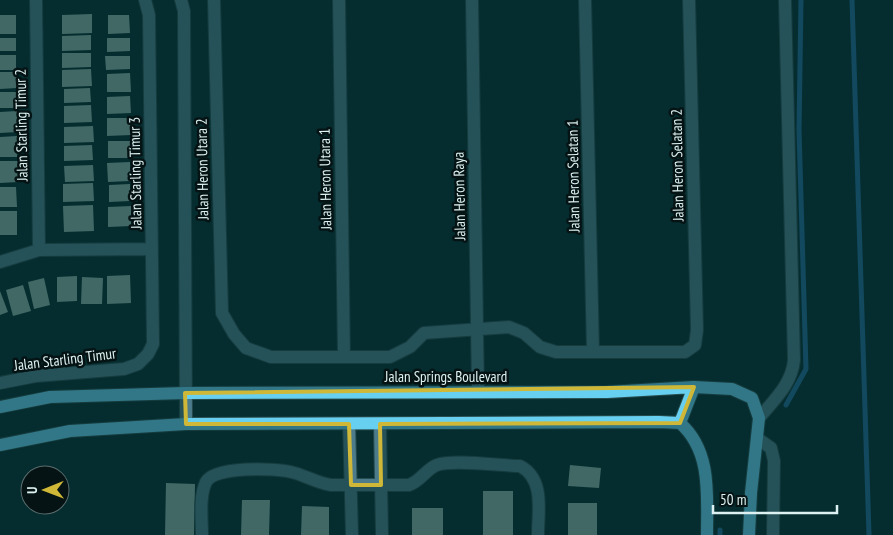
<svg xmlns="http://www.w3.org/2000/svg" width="893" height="535" viewBox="0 0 893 535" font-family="'PT Sans Narrow',sans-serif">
<rect width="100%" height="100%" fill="#062e30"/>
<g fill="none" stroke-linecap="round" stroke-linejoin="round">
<!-- stream -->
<path stroke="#236b99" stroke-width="5" d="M852,0L869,535
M786,405L806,369L799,130L801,0
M720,530V535"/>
</g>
<!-- building -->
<path fill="#89afa6" d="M92,14V33L62,34V15Z
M0,15H16V34H0Z
M108,15H129L130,33L108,34Z
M91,35V50L62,51V36Z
M0,38H16V51H0Z
M107,38H130V51L107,52Z
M62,53H91V67L62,68Z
M0,55H16V70H0Z
M105,56H130V69L106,70Z
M91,69L92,86L62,87V70Z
M0,72H17V88L0,89Z
M130,73L131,92H107V74Z
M90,88L91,102L64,103V89Z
M0,92H16V108H0Z
M130,96L131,113L107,114V97Z
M91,105L92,122L64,123V106Z
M17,111L18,132L0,133V112Z
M107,118H131V135L107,136Z
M93,126L94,142L64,143V127Z
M17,136V157H0V137Z
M108,141H130L131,158H108Z
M92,145L93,160L64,161V146Z
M0,161H18V182L0,183Z
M130,162V181L108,182L107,163Z
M93,165L94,181L65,182L64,166Z
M93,183L94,201L63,202V184Z
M130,184V201L109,202V185Z
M0,187H16L17,207H0Z
M93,205L94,231L64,232L63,206Z
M131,206V226L108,227V207Z
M0,211H17V235H0Z
M130,275L131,303L107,304V276Z
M77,276V301L57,302V277Z
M82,277L103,278L102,304H81Z
M44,278L50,305L34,309L28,282Z
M23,285L31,311L13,316L6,290Z
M0,291L8,312L0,315Z
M570,465L601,468L599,488L568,486Z
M166,483L195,484L194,535H165Z
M483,491H513V535H483Z
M242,500H270L269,535H241Z
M568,503H597V535H568Z
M302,506L329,507V535H301Z
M412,508H443V535H412Z"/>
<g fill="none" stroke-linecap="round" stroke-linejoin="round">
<defs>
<path id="minor" d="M36,0L39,250
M181,0L184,11L186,424
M214,0L222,313L234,334L246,348L271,357H390L410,347L424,333L509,327L524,333L540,347L556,352H685L695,345L697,330L689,0
M339,0L344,357
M472,0L478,392
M585,0L593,352
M0,262L39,250L152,249
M0,383L36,376L124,369L138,364L148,354L153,344L149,15L145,0
M759,418C774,400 792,384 794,360L785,0
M349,424L352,535
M380,424L382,535
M757,438L771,448L774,461L773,535
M202,535C202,518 199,497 206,482C214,466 275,468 291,472C305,475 316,483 331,485H409C421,481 426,469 437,465C453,459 501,466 520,466C545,479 538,511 538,535"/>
<path id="major" d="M0,407L50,397L185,393L607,392L694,387L732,389L752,398L759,418L751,493L749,535
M680,423L694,387
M0,445L70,431L186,424L659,422L680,423C712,451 707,496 707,535"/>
</defs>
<!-- minor casing -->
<use href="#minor" stroke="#284d4f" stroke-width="14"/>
<!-- major casing -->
<use href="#major" stroke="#284d4f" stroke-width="14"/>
<!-- minor -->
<use href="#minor" stroke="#4c7c8c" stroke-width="12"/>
<!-- major -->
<use href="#major" stroke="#67d0f1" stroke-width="12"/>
</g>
<!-- marked area -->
<path d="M0 0H893V535H0ZM694,387L680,423L380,424L381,485H351L349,424H186L185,393Z" fill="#062e30" fill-opacity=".55" fill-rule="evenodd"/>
<path fill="none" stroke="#cfb837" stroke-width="4" stroke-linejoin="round" d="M694,387L680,423L380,424L381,485H351L349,424H186L185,393Z"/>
<g text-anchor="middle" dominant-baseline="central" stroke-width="5" stroke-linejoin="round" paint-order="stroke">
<!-- street labels -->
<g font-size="15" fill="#ddf1f2" stroke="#051314">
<text transform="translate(21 125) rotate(-91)">Jalan Starling Timur 2</text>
<text transform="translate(677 165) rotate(-91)">Jalan Heron Selatan 2</text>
<text transform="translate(202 169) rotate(-91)">Jalan Heron Utara 2</text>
<text transform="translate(135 173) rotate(-91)">Jalan Starling Timur 3</text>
<text transform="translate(573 176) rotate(-91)">Jalan Heron Selatan 1</text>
<text transform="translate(325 179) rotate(-91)">Jalan Heron Utara 1</text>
<text transform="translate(459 196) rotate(-91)">Jalan Heron Raya</text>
<text transform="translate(65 359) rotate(-7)">Jalan Starling Timur</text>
<text x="446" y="376">Jalan Springs Boulevard</text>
</g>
</g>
<!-- north arrow -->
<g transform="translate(45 490) rotate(269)"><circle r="24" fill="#051314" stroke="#5b6c6d"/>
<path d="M0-4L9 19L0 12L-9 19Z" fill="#cfb837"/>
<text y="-8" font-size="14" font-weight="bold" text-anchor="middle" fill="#ddf1f2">U</text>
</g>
<!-- scale -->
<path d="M713 505v8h124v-8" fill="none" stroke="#ddf1f2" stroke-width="2.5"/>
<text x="720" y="505" font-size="15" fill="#ddf1f2" stroke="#051314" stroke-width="4" paint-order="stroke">50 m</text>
</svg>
